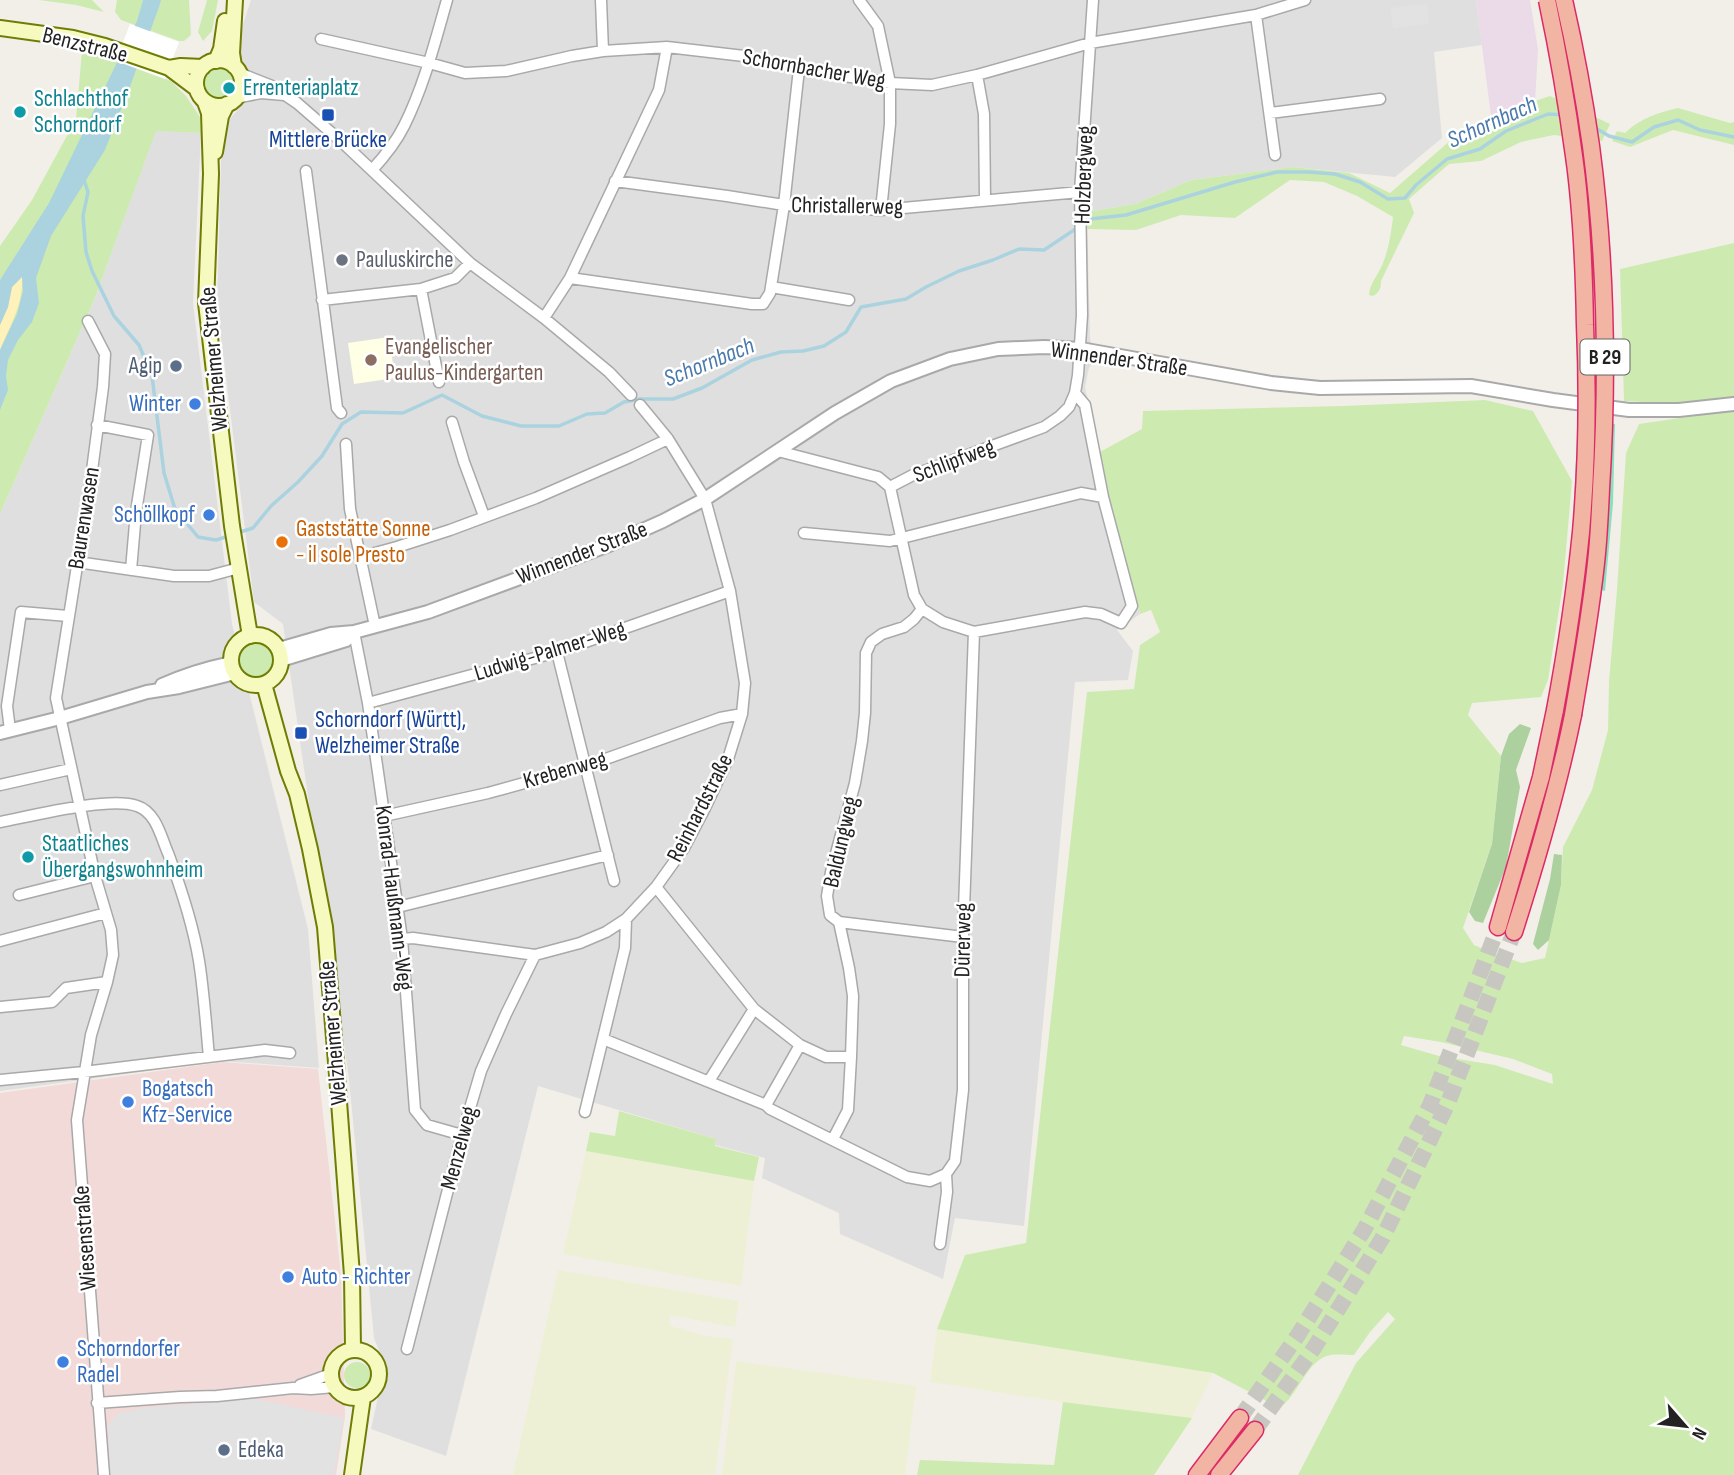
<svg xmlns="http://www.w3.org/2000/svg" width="1734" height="1475" viewBox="0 0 1734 1475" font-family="'Sofia Sans Condensed',sans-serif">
<rect width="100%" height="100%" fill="#f2efe9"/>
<!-- residential -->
<path fill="#e0dfdf" d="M251,0H1476L1482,45L1434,52L1442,138L1395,177L1293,167L1191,180L1135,204L1087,212L1090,338L1094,361L1089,368L1085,387L1106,491L1140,614L1117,630L1133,651L1128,680L1075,682L1024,1226L955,1218L943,1279L840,1234L839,1213L762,1178L765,1158L715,1145L716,1139L538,1086L446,1456L371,1429L385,1366L374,1338L349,1079L283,624L254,602L217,305L222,128L242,105L249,71L235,49Z
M156,130L201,133L193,303L232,624L308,929L319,1068L222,1061L0,1091V514L95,298Z"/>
<!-- commercial -->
<path fill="#f2dad9" d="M223,1062L318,1069L341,1275L345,1417L336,1475H0V1093Z"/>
<!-- industrial -->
<path fill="#ebdbe8" d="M1476,0H1530L1538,49L1535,102L1491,116Z"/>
<!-- education -->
<path fill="#ffffe5" d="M389,337L395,378L354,384L348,343Z"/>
<!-- farmland -->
<path fill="#eef0d5" d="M586,1151L754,1181L741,1286L563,1254Z
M558,1270L739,1301L735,1327L669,1315L670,1326L706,1336L733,1339L715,1475H513Z
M937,1329L1213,1373L1192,1418L1063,1402L930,1382Z
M736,1361L916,1386L905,1475H722Z"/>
<!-- grass -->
<path fill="#cdebb0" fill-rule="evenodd" d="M39,0H92L104,12L76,5Z
M117,0H189L191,35L184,41H179L121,20L115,12Z
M207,0H218L212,31L203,41L198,32Z
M82,51L105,56L171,81L186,96L200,117L201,133L156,131L95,298L0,514V246L32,200L76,119Z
M202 84a17 17 0 1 1 34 0a17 17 0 1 1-34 0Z
M1550,96L1610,124L1602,141L1554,135L1521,142L1481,161L1449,164L1409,199L1414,213L1381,281C1381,288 1380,292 1373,296L1369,295C1369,284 1379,274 1383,263C1389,248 1391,233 1393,217L1357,196L1324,182L1290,180L1235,218L1181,215L1136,230L1087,229V212L1135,204L1191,180L1293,167L1349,173L1390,193L1452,139L1491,116Z
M1678,108L1730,123L1734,122V145L1673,130L1630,147L1612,141L1617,131L1625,133C1639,119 1659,112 1678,108Z
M1734,243V400L1661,403L1624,401L1620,269Z
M1485,400L1533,411L1572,481L1563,584L1548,680L1541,697L1472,703L1468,715L1501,756L1492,844L1463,928L1474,945L1498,955L1522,963L1545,958L1561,885L1563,847L1592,790L1608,730L1609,681L1617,590L1626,453L1639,424L1734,410V1475H1298L1356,1363L1395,1319L1388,1312L1370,1332L1354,1355C1347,1355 1338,1354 1331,1355C1307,1358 1299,1396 1278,1409L1263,1399L1213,1373L937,1329L965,1255L1026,1243L1087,692L1134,689L1140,645L1160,632L1151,610L1140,614L1106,491L1098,453L1142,429L1143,411L1343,406ZM1404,1036L1441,1042L1513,1059L1552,1074L1553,1084L1495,1065L1439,1056L1401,1045Z
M238 660a18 18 0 1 1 36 0a18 18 0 1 1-36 0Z
M619,1111L716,1139L715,1146L759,1157L754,1181L586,1151L590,1132L615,1136Z
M344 1375a13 13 0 1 1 26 0a13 13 0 1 1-26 0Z
M1063,1402L1192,1418L1154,1475H917L920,1460L1054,1465Z"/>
<!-- forest -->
<path fill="#add19e" d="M1520,724L1531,728L1516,770L1520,787L1506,867L1483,923L1475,921L1469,912L1492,844L1501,756L1509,734Z
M1554,854L1562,855L1561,885L1549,940L1538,950L1533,944L1550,879Z"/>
<!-- sand -->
<path fill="#fff1ba" d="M22,276C24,304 10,325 0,350V325L8,307L12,287Z"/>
<!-- pitch -->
<path fill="#88e0be" d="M1578,419L1615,424L1613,503L1605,591L1570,581Z"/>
<!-- parking -->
<path fill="#e2e2e2" d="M1427,4L1429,24L1393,28L1391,8Z
M256,1399L344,1418L334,1475H110L108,1425L119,1413L143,1408Z"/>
<!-- water -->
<path fill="#aad3df" d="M143,0H161L159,7L128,92L105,150L51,236L36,278L39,303L32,322L18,340L8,360L6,376L8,390L0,410V350L17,314L23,291L22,277L12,287L8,307L0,325V280L49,203L137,21Z"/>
<!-- pier -->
<path fill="#fff" d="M130,24L179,42L165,79L116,61Z"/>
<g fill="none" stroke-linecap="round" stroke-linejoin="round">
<!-- stream -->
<path stroke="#aad3df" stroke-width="3.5" d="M1594,127L1609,136L1632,142L1654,127L1678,120L1700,130L1734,137
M84,180L88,192L83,216L86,252L92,271L114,316L139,345L152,376L164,473L175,509L198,537L216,540L229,536
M1084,224L1090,219L1126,215L1235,182L1277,172H1308L1335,174L1360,182L1388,199L1405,198L1416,185L1447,159L1480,149L1506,131L1548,114L1565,115
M237,533L253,528L271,506L298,482L322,456L342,424L361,412L403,413L442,395L482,416L521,426H559L587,414L605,413L624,402L640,399H673L702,388L752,360L781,352L803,351L824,346L846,332L861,307L906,299L926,287L959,271L993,260L1019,249L1044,250L1077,228"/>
<!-- trunk-tunnel -->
<path stroke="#c8c6c1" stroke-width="16" stroke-dasharray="16 8" stroke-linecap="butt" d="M1240,1418L1298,1335L1364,1230L1430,1105L1498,927
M1255,1430L1314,1348L1383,1237L1448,1103L1514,932"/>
<defs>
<path id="minor" d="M601,0L603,51
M859,0L878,26L890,83V124L881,210
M1256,15L1275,155
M321,39L429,63L465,73L506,71L572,56L603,51L667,47L744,56L799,69L890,83L932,85L977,75L1090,43L1256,15L1305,0
M239,73L272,86L297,103L342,142L470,263L544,318L609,372L631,395
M977,75L984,114L985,199
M236,98L261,93L284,95
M1270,113L1380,99
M372,170C384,157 396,142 404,126C424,86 435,42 447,0
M306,171L337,408L341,413
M615,181L727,196L784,205L881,210L1080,192
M570,278L752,304H763L770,293L784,205L799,69
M771,287L849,300
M421,289L439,382
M322,300L421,289L455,278L470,263
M544,318L570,278L659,90L667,47
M88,321L105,354L103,387L91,478L56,698L95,876L111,930L113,955L107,982L91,1035L77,1120L104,1475
M452,422L464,462L484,516
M97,425L148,435L136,512L131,570
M346,444L350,509L375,626
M778,451L878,477L890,487
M890,487L913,475L1044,427L1060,416L1069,407L1075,393L1078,375L1082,315L1080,192L1093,0
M890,487L914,595L922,609L943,622L974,632L1085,612L1101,614L1121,623L1132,606L1103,497L1085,405L1075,393
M804,533L890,541L1081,493L1103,497
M360,557L397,547L450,530L536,498L630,457L668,439
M77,562L174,576H209L239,568
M354,632L368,703L402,939L415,1110L427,1125L462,1135
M557,652L614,881
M368,703L557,652L730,591
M10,730L7,706L21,612L68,616
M0,785L71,769
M384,816L488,793L586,766L720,718L742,714
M0,822C31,816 110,796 137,806C156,812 161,837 168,853C181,888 193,924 199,961C204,993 206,1025 209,1057
M656,887L754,1009L800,1045L826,1057H851
M19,895L95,876
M398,907L608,855
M839,922L963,937
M402,939L413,938L535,955L580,943L606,932L626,919L656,887L684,848L705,808L728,759L742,714L745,683L730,591L705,499L668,439L640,405
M0,941L106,913
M0,1007L52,1002L66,988L107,982
M603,1039L766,1105L770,1109L907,1177L930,1181L946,1174
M0,1080L84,1072L265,1050L290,1053
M709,1081L754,1009
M766,1105L800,1045
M585,1112L625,948L626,919
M833,1139L848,1110L851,1057L853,996L849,968L839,922L830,915L827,896L831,872L855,783L862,741L865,713L866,653L871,642L882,634L904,627L914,619L922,609
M940,1244L947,1192L946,1174L955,1161L963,1090V937L974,632
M407,1349L462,1135L481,1071L506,1014L535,955
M300,1385L331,1374
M97,1403L180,1397L217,1396L293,1388L311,1389L335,1387"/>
<path id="tertiary" d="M279,649L331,634L354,632L428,612L609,545L663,521L705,499L835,413L891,381L950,359L998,349L1044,347L1081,349L1271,383L1320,388L1471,386L1553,400L1629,410H1679L1734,404
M281,660L346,640L351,635
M162,685C184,675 207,668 231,663
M0,733L60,718L147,692L179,687L235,673"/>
<path id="secondary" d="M0,28L73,38L105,46L169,68L197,89
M196 83a23 23 0 1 1 46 0a23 23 0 1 1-46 0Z
M216,61L221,49L225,21
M234,66L232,53L235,0
M169,68L181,66L203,67
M205,102L209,113L211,174L206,303L232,526L250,636
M215,152L221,116L227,104
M231 660a25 25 0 1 1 50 0a25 25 0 1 1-50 0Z
M264,684L288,771L297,794L310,849L325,927L337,1075L352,1275L353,1350
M331 1374a24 24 0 1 1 48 0a24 24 0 1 1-48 0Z
M352,1475L363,1397"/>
<path id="trunk" d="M1498,927L1541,777L1555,710
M1514,932C1537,860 1558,789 1573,715
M1197,1475L1240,1418
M1219,1475L1255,1430"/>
</defs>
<!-- minor casing -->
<use href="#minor" stroke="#a9a9a9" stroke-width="13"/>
<!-- tertiary casing -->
<use href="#tertiary" stroke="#a9a9a9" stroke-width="16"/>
<!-- secondary casing -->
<use href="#secondary" stroke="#707d05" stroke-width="18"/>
<!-- trunk casing -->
<use href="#trunk" stroke="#dc2a67" stroke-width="19"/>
<!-- minor -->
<use href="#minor" stroke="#fff" stroke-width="10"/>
<!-- tertiary -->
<use href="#tertiary" stroke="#fff" stroke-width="12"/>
<!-- secondary -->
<use href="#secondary" stroke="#f7fabf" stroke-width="14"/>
<!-- trunk -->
<use href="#trunk" stroke="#f2b4a3" stroke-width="16"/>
<defs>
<path id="trunk-bridge" d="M1547,0C1558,52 1567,104 1574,156C1582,212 1584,269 1585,325C1588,394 1587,463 1581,532C1575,592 1566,651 1555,710
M1564,0C1575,48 1584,97 1591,146C1606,259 1608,376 1601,489C1600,510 1599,532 1597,553C1592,607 1582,661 1573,715"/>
</defs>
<!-- trunk-bridge casing -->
<use href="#trunk-bridge" stroke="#dc2a67" stroke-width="19" stroke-linecap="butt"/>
<!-- trunk-bridge -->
<use href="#trunk-bridge" stroke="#f2b4a3" stroke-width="16"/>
</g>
<!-- markers -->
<g fill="#0f9aa8" stroke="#fff" stroke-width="2.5">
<circle cx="229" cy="88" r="7"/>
<circle cx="20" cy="112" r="7"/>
<circle cx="28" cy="857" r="7"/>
</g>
<g fill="#1a4fb4" stroke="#fff" stroke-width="2.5">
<rect x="321" y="108" width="14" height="14" rx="3.5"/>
<rect x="294" y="726" width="14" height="14" rx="3.5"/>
</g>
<circle fill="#6b7280" stroke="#fff" stroke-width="2.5" cx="342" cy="260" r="7"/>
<circle fill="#8d6e63" stroke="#fff" stroke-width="2.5" cx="371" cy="360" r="7"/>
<g fill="#5c6f8a" stroke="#fff" stroke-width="2.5">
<circle cx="176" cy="366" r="7"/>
<circle cx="224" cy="1450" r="7"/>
</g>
<g fill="#3f7fe0" stroke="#fff" stroke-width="2.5">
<circle cx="195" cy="404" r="7"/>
<circle cx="209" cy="515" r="7"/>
<circle cx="128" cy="1102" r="7"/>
<circle cx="288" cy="1277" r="7"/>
<circle cx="63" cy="1362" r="7"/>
</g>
<circle fill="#e8710a" stroke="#fff" stroke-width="2.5" cx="282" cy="542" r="7"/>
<g text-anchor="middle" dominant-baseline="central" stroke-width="5" stroke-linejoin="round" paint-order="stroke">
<!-- shield labels -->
<rect fill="#fff" stroke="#646464" stroke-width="2" x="1580.5" y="339.5" width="49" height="35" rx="5"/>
<g font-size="21" font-weight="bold" fill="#222">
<text x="1605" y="357">B 29</text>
</g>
<!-- street labels -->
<g font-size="23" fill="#222" stroke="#fff">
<text transform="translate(85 45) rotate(14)">Benzstraße</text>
<text transform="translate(814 69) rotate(10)">Schornbacher Weg</text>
<text transform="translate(1084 175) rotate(-88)">Holzbergweg</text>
<text transform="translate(847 206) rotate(1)">Christallerweg</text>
<text transform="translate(214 359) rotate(-95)">Welzheimer Straße</text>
<text transform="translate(1119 359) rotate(8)">Winnender Straße</text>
<text transform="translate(954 461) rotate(-21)">Schlipfweg</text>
<text transform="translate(84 518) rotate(-81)">Baurenwasen</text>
<text transform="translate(582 553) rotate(-21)">Winnender Straße</text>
<text transform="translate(550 651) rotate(-17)">Ludwig-Palmer-Weg</text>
<text transform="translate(565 770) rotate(-16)">Krebenweg</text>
<text transform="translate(700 808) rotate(-63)">Reinhardstraße</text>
<text transform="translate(841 842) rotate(-77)">Baldungweg</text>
<text transform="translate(394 898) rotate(83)">Konrad-Haußmann-Weg</text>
<text transform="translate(963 940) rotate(-89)">Dürerweg</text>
<text transform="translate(333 1033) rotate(-95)">Welzheimer Straße</text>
<text transform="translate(459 1148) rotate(-75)">Menzelweg</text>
<text transform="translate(85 1238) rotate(-94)">Wiesenstraße</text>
</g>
<!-- culture labels -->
<g font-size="23" fill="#0d838f" stroke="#fff" text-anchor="start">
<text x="243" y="88">Errenteriaplatz</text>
<text x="34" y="99">Schlachthof<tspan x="34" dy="26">Schorndorf</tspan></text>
<text x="42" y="844">Staatliches<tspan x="42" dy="26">Übergangswohnheim</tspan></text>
</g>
<!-- transit labels -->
<g font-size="23" fill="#164399" stroke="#fff">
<text x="328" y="140">Mittlere Brücke</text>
<text x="315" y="720" text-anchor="start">Schorndorf (Württ),<tspan x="315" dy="26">Welzheimer Straße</tspan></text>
</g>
<!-- worship labels -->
<g font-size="23" fill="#5b616d" stroke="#fff" text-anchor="start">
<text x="356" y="260">Pauluskirche</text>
</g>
<!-- education labels -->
<g font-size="23" fill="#785e54" stroke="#fff" text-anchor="start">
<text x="385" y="347">Evangelischer<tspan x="385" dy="26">Paulus-Kindergarten</tspan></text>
</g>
<!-- service labels -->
<g font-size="23" fill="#4e5e75" stroke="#fff" text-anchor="end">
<text x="162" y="366">Agip</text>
<text x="238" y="1450" text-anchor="start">Edeka</text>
</g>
<!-- shop labels -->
<g font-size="23" fill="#366cbe" stroke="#fff" text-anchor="start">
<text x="181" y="404" text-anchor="end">Winter</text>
<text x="195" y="515" text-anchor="end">Schöllkopf</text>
<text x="142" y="1089">Bogatsch<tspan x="142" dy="26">Kfz-Service</tspan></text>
<text x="302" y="1277">Auto - Richter</text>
<text x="77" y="1349">Schorndorfer<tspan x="77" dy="26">Radel</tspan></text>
</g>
<!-- food labels -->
<g font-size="23" fill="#c56008" stroke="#fff" text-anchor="start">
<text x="296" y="529">Gaststätte Sonne<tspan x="296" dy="26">- il sole Presto</tspan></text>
</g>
<!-- water labels -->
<g font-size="24" font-style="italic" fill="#4a7aab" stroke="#fff">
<text transform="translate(1492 122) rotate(-24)">Schornbach</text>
<text transform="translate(709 362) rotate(-22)">Schornbach</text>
</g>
</g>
<!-- north arrow -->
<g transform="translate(1685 1426) rotate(118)" stroke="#ffffff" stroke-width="5" paint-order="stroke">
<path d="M0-5L12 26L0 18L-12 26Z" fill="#222222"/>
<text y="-10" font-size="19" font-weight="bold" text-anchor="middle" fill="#222222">N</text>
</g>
</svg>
